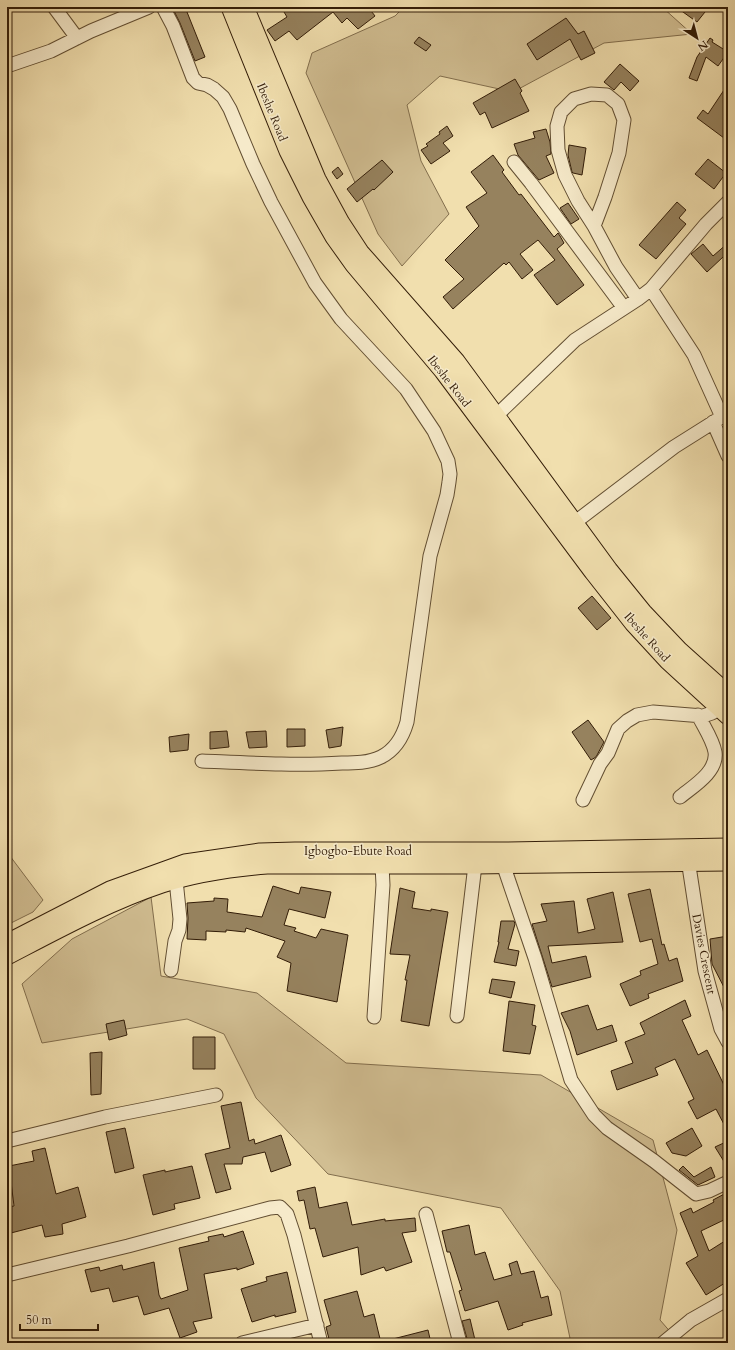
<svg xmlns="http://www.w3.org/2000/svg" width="735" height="1350" viewBox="0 0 735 1350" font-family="Cardo,serif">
<rect width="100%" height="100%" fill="#f1dfae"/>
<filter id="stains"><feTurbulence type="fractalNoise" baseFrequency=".005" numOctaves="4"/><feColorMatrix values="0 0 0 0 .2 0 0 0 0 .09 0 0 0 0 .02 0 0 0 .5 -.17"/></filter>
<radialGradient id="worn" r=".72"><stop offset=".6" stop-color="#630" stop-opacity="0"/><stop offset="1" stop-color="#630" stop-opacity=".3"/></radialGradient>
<!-- green -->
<path fill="#d1be92" stroke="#826e4d" d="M404,7H662L692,34L604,43L513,92L440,76L407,105L421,161L449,214L402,266L378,234L306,73L312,53L395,16Z
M7,852L43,900L33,912L7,925Z
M151,897L161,976L257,993L346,1063L541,1075L653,1140L677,1230L660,1320L680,1343H571L560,1291L501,1208L328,1174L256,1098L224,1034L187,1019L42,1043L22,984L72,939Z"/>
<!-- building -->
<path fill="#96825e" stroke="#331d08" d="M185,7L205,57L195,61L180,23L174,11Z
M281,7H368L375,16L358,29L347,18L342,23L333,12L297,40L289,31L275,41L267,30L287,17Z
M676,7H709L697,22Z
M566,18L578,34L584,31L595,53L581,60L570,39L537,60L527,44Z
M419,37L431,45L426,51L414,43Z
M710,38L713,40L712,42L728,52L718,66L706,57L697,81L689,78L697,57Z
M620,64L639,81L630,91L621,82L614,90L604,82Z
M515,79L522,91L520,93L529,111L492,128L485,112L480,115L473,103Z
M728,84V141L697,118L703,110L708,114Z
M447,126L453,136L443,143L450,151L431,164L421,150L428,146L426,144L440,134L439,132Z
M546,129L550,142L551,154L546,156L554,173L539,180L518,155L514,144L535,138L533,132Z
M569,145L586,148L582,175L573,173L572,172L568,155Z
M493,155L504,170L502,172L519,195L521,194L554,237L558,233L560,236L564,243L557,249L584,285L557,305L534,275L555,260L538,240L520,254L533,270L522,279L509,262L506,265L504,263L453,309L443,297L464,279L445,260L479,226L466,207L487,193L471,172Z
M708,159L726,173L714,189L695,174Z
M382,160L393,172L374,190L373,189L357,202L347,189Z
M338,167L343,174L337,179L332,172Z
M677,202L686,210L679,218L686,224L656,259L639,245Z
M568,203L579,219L571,224L560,208Z
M728,243V263L723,257L707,272L691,254L703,244L713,256Z
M592,596L611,618L597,630L578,608Z
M588,720L604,742L596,757L591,760L572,732Z
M343,727L341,746L329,748L326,730Z
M287,729H305V746L287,747Z
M227,731L229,747L210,749V732Z
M266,731L267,747L249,748L246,732Z
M189,734L188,750L170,752L169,737Z
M273,886L299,894L301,887L331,892L325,918L289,909L284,925L296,928L294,931L316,938L321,929L348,935L337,1002L287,991L291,963L277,957L285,941L246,928L245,932L226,930V932L206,931V940L187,939L188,918L187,903L214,901V898L228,899L227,912L262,917Z
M400,888L415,892L412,908L431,911V909L448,912L429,1026L401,1021L407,980H405L410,955L390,954Z
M650,889L662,945L664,944L669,961L677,958L683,981L648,994L649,998L630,1006L620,984L641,975L640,971L658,964L652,939L640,942L628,894Z
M613,892L623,942L548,946L552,963L586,956L591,977L552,987L532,924L547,921L541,904L574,901L578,933L595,929L587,899Z
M501,921H514L515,924L508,949L519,951L516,966L494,962L499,942H498Z
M728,936V995L712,964L710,939Z
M492,979L515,982L511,998L489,993Z
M685,1000L691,1016L682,1020L698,1055L707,1050L724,1085L728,1082V1132L716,1109L697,1119L688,1102L694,1099L675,1059L655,1068L658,1075L617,1090L611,1071L633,1063L625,1042L645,1034L640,1023Z
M509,1001L535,1005L532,1025L536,1026L530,1054L503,1051Z
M588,1005L597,1030L612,1025L617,1041L577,1055L570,1031L561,1013Z
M124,1020L127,1035L109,1040L106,1024Z
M193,1037H215V1069H193Z
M102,1052L101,1094L91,1095L90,1053Z
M241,1102L249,1141L254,1139L255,1144L281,1135L291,1165L271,1172L265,1152L243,1157L242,1164H224L231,1189L216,1193L205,1154L230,1148L221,1106Z
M125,1128L134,1168L115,1173L106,1132Z
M692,1128L702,1146L686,1156L672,1153L666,1143Z
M728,1141V1168L715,1147Z
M45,1148L56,1194L78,1187L86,1217L62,1224L63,1234L45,1237L42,1225L7,1234V1207L14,1206L9,1166L34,1161L32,1151Z
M192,1166L200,1198L174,1204L175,1209L153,1215L143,1175L165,1170V1172Z
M683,1166L694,1177L711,1167L715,1177L698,1185L679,1170Z
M315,1187L319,1208L347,1202L352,1225L385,1219V1221L415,1218L416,1231L402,1233L412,1262L386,1271L384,1267L361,1275L358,1247L323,1257L315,1228L310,1229L304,1200L299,1201L297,1191Z
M728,1192V1218L701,1231L709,1251L728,1239V1281L706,1295L686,1263L698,1256L680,1213L691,1208L693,1213L714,1202L713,1200Z
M469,1225L475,1255L485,1252L494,1280L512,1275L509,1264L517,1261L521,1274L534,1271L541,1298L548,1296L552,1315L522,1323L523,1325L508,1330L498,1301L465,1311L459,1291L462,1290L450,1252H447L442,1231Z
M243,1231L254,1264L237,1270V1268L204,1274L212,1318L193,1322L197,1332L180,1338L169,1308L144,1315L138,1296L113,1302L109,1288L91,1292L85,1270L99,1267L100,1271L122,1265L123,1270L154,1262L159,1295L161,1299L188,1290L179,1248L209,1241L208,1237L223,1234L224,1237Z
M287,1272L296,1312L275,1317V1315L252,1322L241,1289L267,1281L266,1277Z
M357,1291L364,1317L374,1314L381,1343H330L326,1327L331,1325L324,1300Z
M470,1319L475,1340L468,1342L462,1321Z
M428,1330L431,1343H389V1340Z"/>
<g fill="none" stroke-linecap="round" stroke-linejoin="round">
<defs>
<path id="minor" d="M54,7L77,38
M163,7L173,26L193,78L198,83L207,85L214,89L223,97L230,109L253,164L271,202L315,283L341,319L406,389L434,431L448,461L450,474L449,482L447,495L430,556L407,722C403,736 395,750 381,757C369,763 354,763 342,763C295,766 248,763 202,761
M7,66L51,51L91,31L149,7
M514,162L531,183L624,308
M594,226L605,197L619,153L624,120L618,104L607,95L591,94L574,99L561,112L557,126L558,150L565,175L578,201L594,226L616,267L638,299
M651,289L694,355L722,417
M496,416L575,340L638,299L651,289L706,224L728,202
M713,422L728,456
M574,523L674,447L728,413
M680,797C692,787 718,772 715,752C713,740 704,727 698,715
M583,800L600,764L608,753L618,729L627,721L637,715L653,712L703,716L712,713L720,708
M687,853L705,971L721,1029L728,1042
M503,864L535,958L571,1080L594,1115L607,1128L654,1161L696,1194L709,1191L728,1182
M171,970L175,941L179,930L180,919L176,880
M457,1016L475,865
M374,1017L383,885L382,865
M7,1141L105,1117L216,1095
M426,1214L460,1343
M7,1275L128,1246L270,1208L280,1207L287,1214L294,1235L321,1343
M242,1343L317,1325
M663,1343L691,1320L728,1299"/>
<path id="major" d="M230,7L288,151L311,197L334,237L354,265L443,371L593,572L633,623L668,661L728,716
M245,7L317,179L341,223L360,252L456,361L609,570L643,612L679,650L728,694
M7,943L110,890L185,863L260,852L295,851H506L728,847
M7,956C57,930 108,902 162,884C196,873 231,868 267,865H475L728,862"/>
</defs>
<!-- minor casing -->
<use href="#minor" stroke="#624e32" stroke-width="15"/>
<!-- major casing -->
<use href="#major" stroke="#331d08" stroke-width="19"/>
<!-- minor -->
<use href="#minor" stroke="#f6eaca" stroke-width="13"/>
<!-- major -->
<use href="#major" stroke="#f1dfae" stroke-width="17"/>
</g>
<g text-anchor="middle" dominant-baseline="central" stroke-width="3" stroke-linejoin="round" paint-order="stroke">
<!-- street labels -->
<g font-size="12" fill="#331d08" stroke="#f6eaca">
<text transform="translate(272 112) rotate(68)">Ibeshe Road</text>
<text transform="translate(449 381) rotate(52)">Ibeshe Road</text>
<text transform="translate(647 637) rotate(48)">Ibeshe Road</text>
<text x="358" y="851">Igbogbo-Ebute Road</text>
<text transform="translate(704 954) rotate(79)">Davies Crescent</text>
</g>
</g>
<!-- margin -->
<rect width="735" height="1350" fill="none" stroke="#f1dfae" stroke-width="24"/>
<rect x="8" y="8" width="719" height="1334" fill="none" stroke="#331d08" stroke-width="2"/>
<rect x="12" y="12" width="711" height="1326" fill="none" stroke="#331d08"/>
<!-- north arrow -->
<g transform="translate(697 38) rotate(144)" stroke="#f6eaca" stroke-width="3" paint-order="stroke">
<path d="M0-3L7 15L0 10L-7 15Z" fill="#331d08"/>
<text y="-6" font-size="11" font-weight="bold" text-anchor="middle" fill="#331d08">N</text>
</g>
<!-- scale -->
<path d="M20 1324v6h78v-6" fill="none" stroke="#331d08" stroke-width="2"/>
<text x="26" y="1324" font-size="12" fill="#331d08" stroke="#f6eaca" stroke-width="3" paint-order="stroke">50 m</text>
<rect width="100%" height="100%" filter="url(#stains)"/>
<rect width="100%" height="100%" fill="url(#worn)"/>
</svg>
